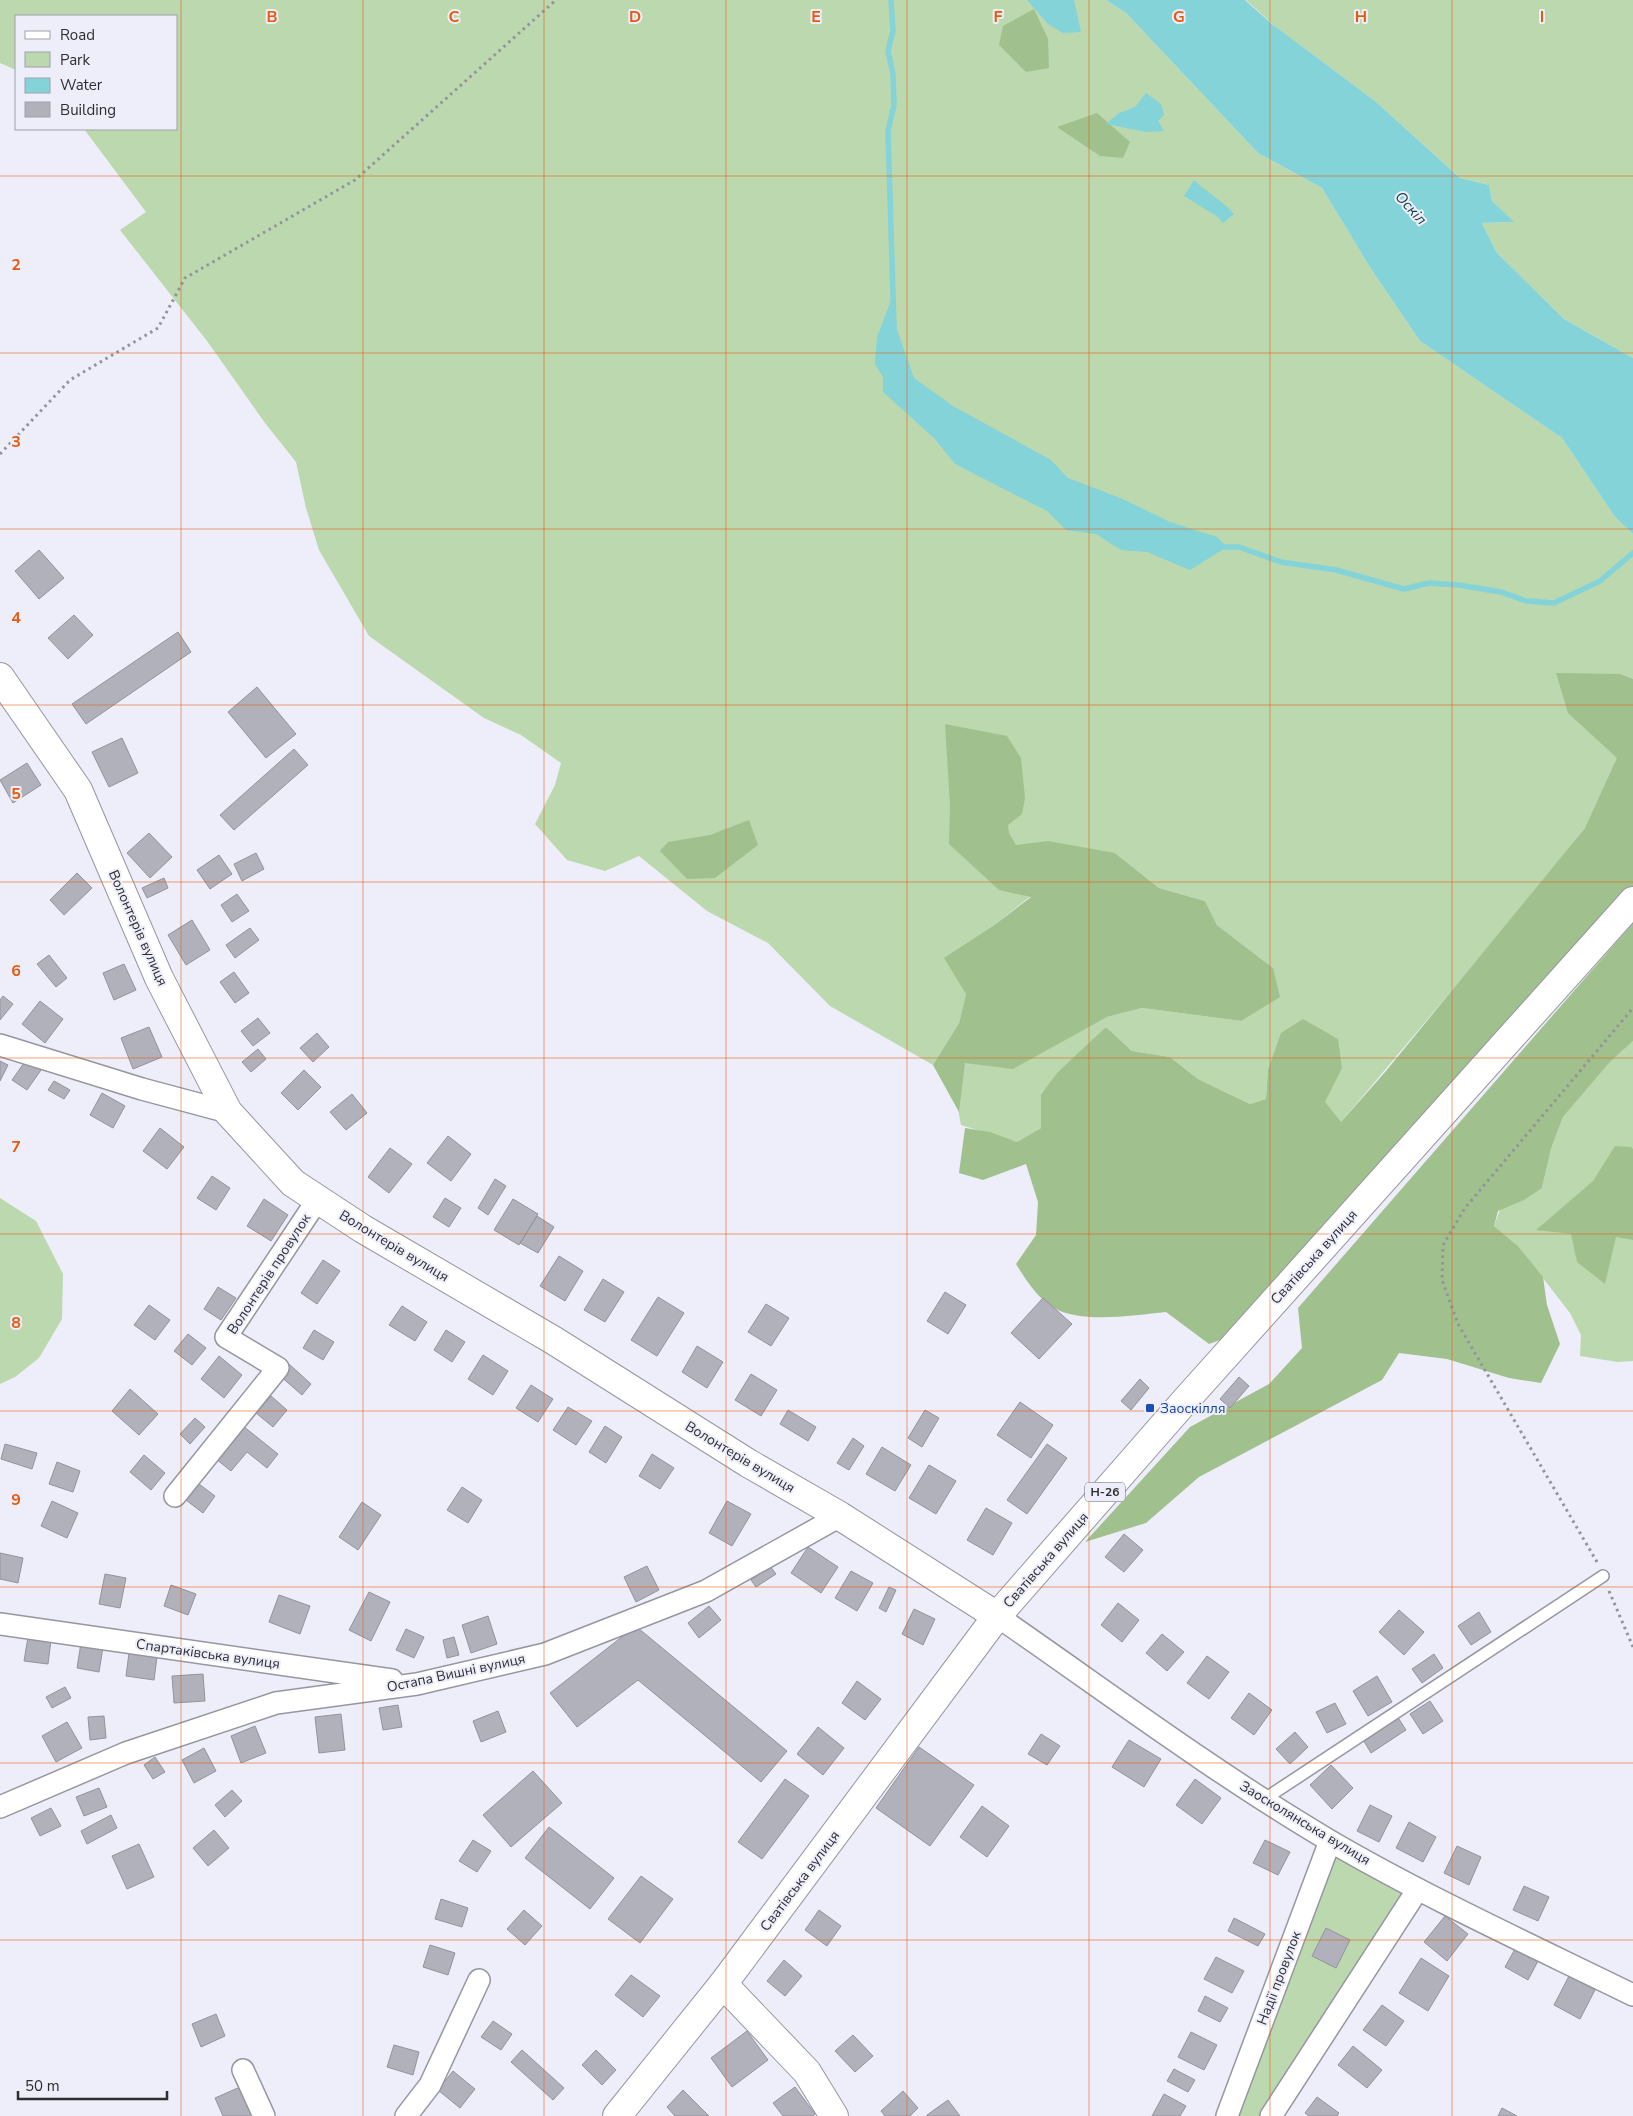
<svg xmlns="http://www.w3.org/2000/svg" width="1633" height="2116" viewBox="0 0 1633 2116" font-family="'Nunito Sans',sans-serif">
<rect width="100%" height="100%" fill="#edeef9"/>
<!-- green -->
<path fill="#bcd8ae" d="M0,0H1106L1126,13L1258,153L1322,188L1371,269L1420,341L1562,438L1615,517L1633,534V679L1621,674H1556L1626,756L1585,828L1507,925L1341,1122L1268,1070L1266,1099L1250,1104L1198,1079L1170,1057L1132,1051L1106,1027L1041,1093V1128L1017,1142L961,1125L955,1093L959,1064L984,1061L1058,1043L1107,1017L1142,1008L1241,1021L1273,968L1217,925L1205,901L1159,888L1115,853L1031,896L993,926L966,994L959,1023L933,1065L830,1006L768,943L707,911L639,856L605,871L567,860L535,824L555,785L561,763L521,735L484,718L369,636L319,550L306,508L296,462L265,423L207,341L120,230L146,212L84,129H176V16H16V70L0,63Z
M1246,0H1633V358L1564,319L1497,253L1482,223L1513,222L1492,201L1489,185L1460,178L1375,101L1277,28Z
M1633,1041V1361L1618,1362L1580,1356L1581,1335L1570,1313L1518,1246L1494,1226L1502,1204L1542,1188L1551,1149L1563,1117L1610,1062Z
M0,1198L36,1221L63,1274L62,1319L39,1358L15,1377L0,1384Z
M1330,1841L1418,1889L1271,2116H1227Z"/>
<!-- forest -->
<path fill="#a0c18e" d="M1034,9L1048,39L1049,68L1026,72L999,45L1003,26Z
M1097,113L1130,142L1123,158L1100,156L1057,127Z
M1556,673L1621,674L1633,679V891L1239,1333L1209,1344L1166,1312C1135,1315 1082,1324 1054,1308C1038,1299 1026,1280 1016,1264L1036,1235L1038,1202L1026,1164L983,1180L959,1173L965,1128L990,1132L1017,1142L1041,1128V1094L1058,1072L1106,1027L1132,1051L1170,1057L1198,1079L1250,1104L1266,1099L1268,1070L1281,1033L1303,1019L1338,1039L1342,1068L1325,1102L1341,1122L1386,1071L1585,828L1617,758L1568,713Z
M945,724L1007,736L1021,758L1025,798L1022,814L1008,825L1009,833L1016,845L1048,841L1115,853L1159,888L1205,901L1217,925L1273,968L1280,997L1241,1021L1142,1008L1107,1017L1013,1069L965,1063L959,1112L933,1065L959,1023L966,994L944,958L993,926L1031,897L999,890L949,844L950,805Z
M749,820L758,845L715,878L687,879L660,851L668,842L710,835Z
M1633,923V1041L1610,1062L1563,1117L1551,1149L1542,1188L1524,1200L1498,1211L1494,1226L1518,1246L1543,1277L1547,1305L1560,1344L1541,1383L1509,1378L1447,1359L1399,1353L1382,1380L1199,1477L1146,1523L1085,1542L1190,1427L1269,1384L1302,1348L1298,1308Z
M1615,1146L1631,1147L1633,1149V1240L1616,1237L1605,1284L1577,1262L1571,1234L1536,1230L1593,1181Z"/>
<!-- water -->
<path fill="#83d3d9" d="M1027,0H1074L1081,32L1063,33L1048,24Z
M1106,0H1245L1272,24L1375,101L1460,178L1489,185L1492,201L1514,222L1482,223L1497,253L1564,319L1633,358V534L1615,517L1562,438L1420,341L1371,269L1322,188L1258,153L1126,13Z
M1146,93L1161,104L1164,115L1158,121L1164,131L1146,132L1106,124L1119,113L1135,107Z
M1194,180C1207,193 1222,200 1234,214L1223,223L1218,217L1184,196Z
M893,295L894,321L914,378L953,406L1051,460L1068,478L1123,499L1170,522L1217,537L1227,547L1190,570L1147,552L1121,550L1096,534L1066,530L1047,511L955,464L934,438L883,392V377L875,364L877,337Z"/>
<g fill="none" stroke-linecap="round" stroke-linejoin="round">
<!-- stream -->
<path stroke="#83d3d9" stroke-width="5.5" d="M891,0L893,31L888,51L893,74L894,105L888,131L894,327
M1221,547H1239L1281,562L1336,570L1404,589L1429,583L1459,585L1501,592L1526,601L1554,603L1600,581L1633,553"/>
</g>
<!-- building -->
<path fill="#b1b1bb" stroke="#93939d" d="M39,550L64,578L39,599L15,571Z
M74,615L93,635L68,659L48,638Z
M178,632L191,652L86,724L72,704Z
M257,687L296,734L266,758L228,712Z
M122,738L138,773L109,787L92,752Z
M294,749L308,765L234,830L220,815Z
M27,763L41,785L13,803L0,780Z
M149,833L172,857L150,878L127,853Z
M256,853L264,869L242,881L234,864Z
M219,855L232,874L210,889L197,870Z
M77,873L92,888L64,915L50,900Z
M164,878L168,888L147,898L142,888Z
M237,894L249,911L232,922L221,905Z
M192,920L210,950L186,965L168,935Z
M250,928L259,940L235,958L226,945Z
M49,955L67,978L56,987L37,964Z
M124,964L136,990L114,1000L103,973Z
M234,972L249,993L235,1003L220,982Z
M3,996L13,1004L0,1020V1000Z
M40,1001L63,1019L45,1043L22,1024Z
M258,1018L270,1033L253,1046L241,1031Z
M149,1027L162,1057L133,1069L121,1038Z
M317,1033L329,1047L313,1062L300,1048Z
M258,1049L266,1059L251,1072L242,1062Z
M26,1060L41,1070L27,1090L12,1080Z
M0,1061L8,1065L0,1081Z
M304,1070L321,1087L298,1110L281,1093Z
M54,1081L70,1090L64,1099L48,1090Z
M102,1093L125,1106L113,1128L90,1115Z
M352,1094L367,1113L346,1130L330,1112Z
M160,1128L184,1147L167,1169L143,1151Z
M448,1136L471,1154L451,1181L427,1163Z
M390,1148L412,1164L389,1193L368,1177Z
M212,1176L230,1188L216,1210L197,1198Z
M495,1179L506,1186L488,1215L478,1208Z
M445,1198L461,1208L449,1227L433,1217Z
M264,1199L288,1215L271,1241L247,1226Z
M513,1199L538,1214L519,1245L494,1230Z
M537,1216L554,1227L538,1253L520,1243Z
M559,1256L583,1271L565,1301L540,1286Z
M323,1260L340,1271L317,1304L301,1293Z
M603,1279L624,1292L605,1322L584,1310Z
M218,1287L236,1298L221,1320L204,1309Z
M945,1292L966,1305L948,1334L927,1321Z
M658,1297L684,1313L657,1356L631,1340Z
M1043,1298L1072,1324L1039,1359L1011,1333Z
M766,1304L789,1318L771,1346L748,1332Z
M149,1305L170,1320L155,1340L134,1325Z
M402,1306L427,1322L415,1341L389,1325Z
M314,1330L334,1342L323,1360L303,1348Z
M446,1330L465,1342L452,1362L434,1350Z
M188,1334L206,1348L192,1365L174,1351Z
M697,1346L723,1362L707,1388L682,1372Z
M483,1355L508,1371L493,1395L468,1379Z
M219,1356L242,1375L224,1398L201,1379Z
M289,1364L311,1384L302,1395L279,1375Z
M751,1374L777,1390L761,1416L735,1400Z
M1239,1377L1249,1386L1230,1408L1220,1399Z
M1140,1379L1149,1388L1131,1410L1121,1401Z
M531,1385L553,1399L538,1422L516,1408Z
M130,1389L158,1414L139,1435L112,1411Z
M271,1396L287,1410L273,1427L256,1413Z
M1020,1402L1053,1425L1031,1458L997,1435Z
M568,1407L592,1421L576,1445L553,1430Z
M788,1410L816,1427L808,1441L780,1424Z
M925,1410L939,1418L922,1447L908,1438Z
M195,1418L205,1427L190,1444L180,1434Z
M243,1426L278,1454L267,1468L247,1452L231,1471L216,1459Z
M605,1426L622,1437L606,1463L589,1452Z
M853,1438L864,1446L849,1470L837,1463Z
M5,1444L37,1453L32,1469L1,1459Z
M1047,1444L1067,1458L1027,1514L1007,1500Z
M882,1447L911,1465L895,1491L866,1474Z
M652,1454L674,1468L660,1489L639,1476Z
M144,1455L165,1473L151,1490L130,1472Z
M57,1462L80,1471L73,1492L49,1484Z
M929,1465L956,1481L936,1514L909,1498Z
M195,1481L215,1496L203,1513L182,1497Z
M462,1487L482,1500L468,1523L447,1510Z
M52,1501L78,1513L67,1538L41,1526Z
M727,1501L751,1514L732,1546L709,1533Z
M362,1502L381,1515L358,1550L339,1537Z
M986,1508L1012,1523L993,1555L967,1540Z
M1124,1534L1143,1550L1124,1572L1105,1557Z
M808,1547L838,1567L821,1593L791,1573Z
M0,1553L23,1558L18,1583L0,1579Z
M647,1566L659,1590L636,1602L624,1577Z
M770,1566L776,1574L756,1587L751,1580Z
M851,1571L873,1583L857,1611L835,1598Z
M105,1574L126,1578L120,1608L99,1604Z
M171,1585L196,1594L188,1615L164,1606Z
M889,1587L896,1590L886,1612L879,1608Z
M369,1592L390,1602L371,1641L349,1630Z
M279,1595L310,1606L300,1634L269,1622Z
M1118,1603L1139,1620L1122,1642L1101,1625Z
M709,1606L721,1620L699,1638L688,1623Z
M914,1609L935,1619L923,1645L902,1634Z
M1399,1610L1424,1632L1404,1655L1379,1632Z
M1479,1612L1491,1632L1471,1645L1458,1626Z
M488,1616L497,1644L471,1653L462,1625Z
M638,1628L787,1751L761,1782L638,1680L577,1727L550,1693L623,1636Z
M406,1629L424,1637L414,1658L396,1650Z
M1162,1634L1184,1652L1167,1671L1146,1653Z
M28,1637L51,1640L48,1664L24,1661Z
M454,1637L459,1655L447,1658L443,1640Z
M81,1643L103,1647L99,1672L77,1668Z
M129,1653L157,1657L154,1680L126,1676Z
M1434,1654L1443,1668L1422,1683L1412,1669Z
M1207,1656L1229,1672L1209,1699L1187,1683Z
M203,1674L205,1701L174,1703L172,1676Z
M1377,1676L1392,1702L1368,1716L1353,1691Z
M857,1681L881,1699L865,1720L842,1703Z
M65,1687L71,1698L52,1708L46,1697Z
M1249,1693L1272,1710L1254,1735L1231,1718Z
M1430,1701L1443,1721L1423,1734L1410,1714Z
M1335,1703L1346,1724L1327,1733L1316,1712Z
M398,1705L402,1727L383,1730L379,1708Z
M498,1711L506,1732L481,1742L473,1721Z
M341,1714L345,1750L319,1753L315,1717Z
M104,1716L106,1738L90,1740L88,1717Z
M1397,1716L1406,1730L1371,1753L1362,1738Z
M67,1722L82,1748L56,1762L42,1736Z
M255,1726L266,1753L241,1763L231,1736Z
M818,1727L844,1748L823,1775L797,1754Z
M1295,1732L1308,1747L1290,1764L1276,1749Z
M1041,1734L1060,1746L1047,1765L1028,1754Z
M1129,1740L1161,1759L1144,1787L1112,1767Z
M919,1747L974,1785L930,1846L876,1808Z
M204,1748L216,1771L194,1783L182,1760Z
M155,1757L165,1772L153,1779L144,1765Z
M1331,1765L1353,1788L1332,1809L1310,1785Z
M533,1771L562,1803L511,1847L483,1815Z
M785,1779L809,1796L762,1859L738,1842Z
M1195,1779L1221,1798L1202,1824L1176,1805Z
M99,1788L107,1807L84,1816L76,1797Z
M232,1790L242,1801L225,1817L215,1805Z
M1370,1805L1392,1816L1379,1842L1357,1831Z
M982,1806L1009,1826L987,1857L960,1837Z
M51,1808L61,1826L40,1836L31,1818Z
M111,1815L117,1828L87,1844L81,1831Z
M1409,1822L1436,1837L1423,1862L1396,1848Z
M549,1827L614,1878L590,1909L525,1858Z
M214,1830L229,1848L208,1866L193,1848Z
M473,1840L491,1851L477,1872L459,1861Z
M1265,1840L1290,1852L1278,1875L1253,1863Z
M139,1844L154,1877L127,1889L112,1856Z
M1457,1846L1481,1857L1469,1885L1444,1873Z
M641,1876L673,1899L640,1943L608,1919Z
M1524,1886L1549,1897L1538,1921L1513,1910Z
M441,1899L468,1908L462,1927L435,1919Z
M524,1910L542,1926L525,1945L507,1929Z
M819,1910L841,1926L827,1946L805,1930Z
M1445,1916L1468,1934L1447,1961L1424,1942Z
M1234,1918L1265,1934L1258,1946L1228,1931Z
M1326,1928L1350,1940L1336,1968L1312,1956Z
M430,1945L455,1953L448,1975L423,1967Z
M1515,1949L1538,1961L1528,1980L1505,1967Z
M1216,1957L1244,1971L1232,1993L1204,1979Z
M1421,1958L1449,1976L1428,2011L1399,1993Z
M784,1960L802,1976L785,1996L767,1981Z
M631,1975L660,1996L643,2017L615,1995Z
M1569,1976L1595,1990L1580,2019L1554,2005Z
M1205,1996L1228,2008L1220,2022L1198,2011Z
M1382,2005L1404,2021L1386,2046L1363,2030Z
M216,2014L225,2036L201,2047L192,2024Z
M493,2021L512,2034L501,2050L481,2037Z
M747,2031L768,2060L732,2087L711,2058Z
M1191,2032L1217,2045L1204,2070L1178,2057Z
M853,2035L873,2056L855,2072L835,2051Z
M394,2045L419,2052L413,2075L387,2067Z
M1353,2046L1382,2070L1367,2088L1338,2065Z
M522,2050L564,2088L553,2100L511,2062Z
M596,2050L616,2070L602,2085L582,2065Z
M1174,2069L1195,2080L1188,2092L1167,2081Z
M453,2071L475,2089L460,2108L438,2090Z
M240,2087L252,2114L248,2116H223L215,2098Z
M795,2087L815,2114L813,2116H783L773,2103Z
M683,2090L709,2116H675L667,2107Z
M903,2091L918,2108L910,2116H885L881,2111Z
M1164,2094L1186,2106L1180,2116H1152Z
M1317,2097L1339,2113L1337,2116H1309L1305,2113Z
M948,2100L960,2116H927V2115Z
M1502,2108L1517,2116H1498Z"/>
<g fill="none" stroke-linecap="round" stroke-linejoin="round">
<defs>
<path id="lane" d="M1263,1800L1603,1576"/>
<path id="street" d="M0,1045L142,1089L228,1112
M175,1496L278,1368L226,1337L318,1199
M997,1616C1107,1692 1215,1773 1330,1841C1428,1898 1531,1945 1633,1995
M0,1624L392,1680
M0,1807L126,1753L276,1703L417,1684L545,1654L706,1591L840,1516
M243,2070L264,2116
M406,2116L430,2085L479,1980
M1227,2116L1330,1841
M1271,2116L1418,1889"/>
<path id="secondary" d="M0,677L78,790L159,978L228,1112L293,1183L363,1229L553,1340L748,1463L840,1516L997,1616
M723,1984L807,2072L834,2116"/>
<path id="primary" d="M617,2116L723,1984L997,1616L1184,1402L1633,901"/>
</defs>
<!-- lane casing -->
<use href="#lane" stroke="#9596a0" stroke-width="14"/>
<!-- street casing -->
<use href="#street" stroke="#9596a0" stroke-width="24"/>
<!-- secondary casing -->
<use href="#secondary" stroke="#9596a0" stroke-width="30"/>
<!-- primary casing -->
<use href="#primary" stroke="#9596a0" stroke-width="30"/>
<!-- path -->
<path stroke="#92939b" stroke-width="3" stroke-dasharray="2.5 4" stroke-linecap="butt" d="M0,454L70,380L158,328L185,278L355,180L556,0
M1597,1562L1458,1324L1442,1280L1443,1245L1465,1208L1633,1008
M1609,1591L1633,1647"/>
<!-- lane -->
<use href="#lane" stroke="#fff" stroke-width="11"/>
<!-- street -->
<use href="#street" stroke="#fff" stroke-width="21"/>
<!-- secondary -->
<use href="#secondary" stroke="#fff" stroke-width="28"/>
<!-- primary -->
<use href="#primary" stroke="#fff" stroke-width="28"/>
</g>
<!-- grid -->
<path fill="none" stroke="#e8590c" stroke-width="1" stroke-opacity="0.55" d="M181,0V2116M363,0V2116M544,0V2116M726,0V2116M907,0V2116M1089,0V2116M1270,0V2116M1452,0V2116M0,176H1633M0,353H1633M0,529H1633M0,705H1633M0,882H1633M0,1058H1633M0,1234H1633M0,1411H1633M0,1587H1633M0,1763H1633M0,1940H1633"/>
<!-- markers -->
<rect fill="#1a4fb4" stroke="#edeef9" stroke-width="2" x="1145" y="1403" width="10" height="10" rx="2.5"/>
<g text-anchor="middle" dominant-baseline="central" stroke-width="4" stroke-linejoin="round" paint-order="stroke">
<!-- shield labels -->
<rect fill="#edeef9" stroke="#67686e" stroke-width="1" x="1085" y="1482.5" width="40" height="19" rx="4"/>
<g font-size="12" font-weight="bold" fill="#2d2e32">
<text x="1105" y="1492">Н-26</text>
</g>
<!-- street labels -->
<g font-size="14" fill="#2d2e32" stroke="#edeef9">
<text transform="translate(138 928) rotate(66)">Волонтерів вулиця</text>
<text transform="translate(394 1246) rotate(31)">Волонтерів вулиця</text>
<text transform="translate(1314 1257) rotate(-48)">Сватівська вулиця</text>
<text transform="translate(269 1274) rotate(-57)">Волонтерів провулок</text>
<text transform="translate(740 1457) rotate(31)">Волонтерів вулиця</text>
<text transform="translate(1046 1560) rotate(-49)">Сватівська вулиця</text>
<text transform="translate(208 1654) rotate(8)">Спартаківська вулиця</text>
<text transform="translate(456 1673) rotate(-12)">Остапа Вишні вулиця</text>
<text transform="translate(1305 1823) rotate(31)">Заосколянська вулиця</text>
<text transform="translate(800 1881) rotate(-53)">Сватівська вулиця</text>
<text transform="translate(1279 1978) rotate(-69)">Надії провулок</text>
</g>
<!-- transit labels -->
<g font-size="14" fill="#164399" stroke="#edeef9" text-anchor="start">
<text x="1160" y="1408">Заоскілля</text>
</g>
<!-- water labels -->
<g font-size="15" font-style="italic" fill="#153c3f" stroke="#edeef9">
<text transform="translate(1411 208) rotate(48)">Оскіл</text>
</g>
</g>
<g font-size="16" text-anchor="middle" font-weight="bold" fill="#e8590c" stroke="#edeef9" stroke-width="4" stroke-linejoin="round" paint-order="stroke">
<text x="272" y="22">B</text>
<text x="454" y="22">C</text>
<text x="635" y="22">D</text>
<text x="816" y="22">E</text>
<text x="998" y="22">F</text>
<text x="1179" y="22">G</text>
<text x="1361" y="22">H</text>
<text x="1542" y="22">I</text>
<text x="16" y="270">2</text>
<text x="16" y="447">3</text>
<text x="16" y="623">4</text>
<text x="16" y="799">5</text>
<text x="16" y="976">6</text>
<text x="16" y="1152">7</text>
<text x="16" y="1328">8</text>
<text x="16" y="1505">9</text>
</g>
<!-- legend -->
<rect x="15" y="15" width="162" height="115" fill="#edeef9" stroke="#a0a1a9"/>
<rect x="25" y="31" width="25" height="8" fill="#ffffff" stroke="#a0a1a9"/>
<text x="60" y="40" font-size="15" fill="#2d2e32">Road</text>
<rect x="25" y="52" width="25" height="15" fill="#bcd8ae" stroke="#a0a1a9"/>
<text x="60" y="65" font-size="15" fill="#2d2e32">Park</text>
<rect x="25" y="78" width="25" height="15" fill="#83d3d9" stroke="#a0a1a9"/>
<text x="60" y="90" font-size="15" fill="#2d2e32">Water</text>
<rect x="25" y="102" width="25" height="15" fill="#b1b1bb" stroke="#a0a1a9"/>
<text x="60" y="115" font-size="15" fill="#2d2e32">Building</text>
<!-- scale -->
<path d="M18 2091v8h149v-8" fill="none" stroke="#2d2e32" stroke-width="2.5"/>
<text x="25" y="2091" font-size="15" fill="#2d2e32" stroke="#edeef9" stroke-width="4" paint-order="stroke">50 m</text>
</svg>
